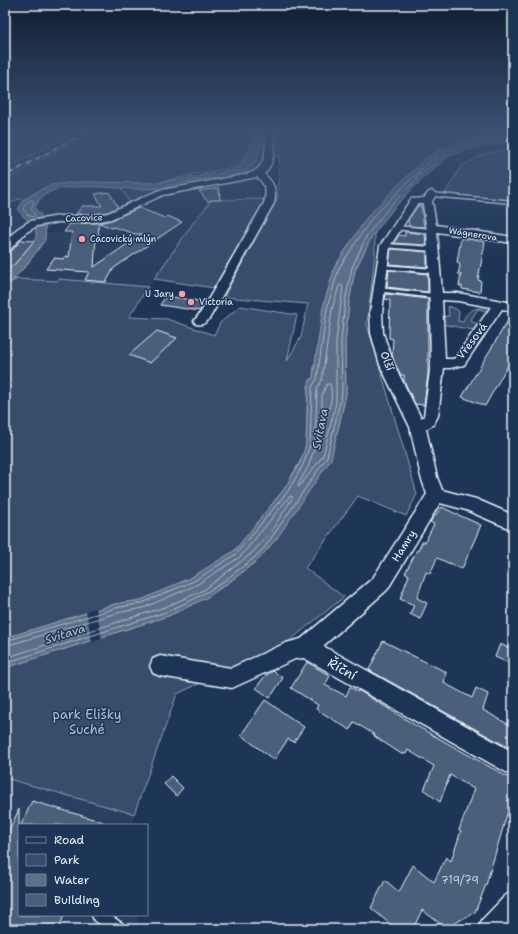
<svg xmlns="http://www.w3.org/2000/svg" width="518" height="934" viewBox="0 0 518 934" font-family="'Shantell Sans',sans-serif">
<rect width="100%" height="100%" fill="#1d3557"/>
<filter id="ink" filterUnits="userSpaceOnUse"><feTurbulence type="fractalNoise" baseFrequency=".025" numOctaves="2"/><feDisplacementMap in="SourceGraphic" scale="8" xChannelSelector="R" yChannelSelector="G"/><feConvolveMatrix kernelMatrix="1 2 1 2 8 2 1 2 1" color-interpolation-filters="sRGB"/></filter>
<g filter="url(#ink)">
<!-- built -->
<path fill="#2a4162" d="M79,130H97L5,180V169Z
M251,179L257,181L262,199L220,200L154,279L148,287L70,280L58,281L17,279L5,285V259L36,224L46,233L82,232L105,224L138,207L158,201L157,197L164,194Z
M98,186L121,188L131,204L100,217L61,216L30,223L15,228L5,239V207L11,203L18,199L23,200L40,199L51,192L61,190Z
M5,778L134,814L132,825H19V915H136L141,929H5Z"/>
<!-- green -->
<path fill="#374d6c" stroke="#909fb2" d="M5,130H79L5,169Z
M97,130H245L253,138C251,148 244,158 240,167L183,176V177L156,183L80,182L51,185L42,189L23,200L18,199L5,207V180Z
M262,130H423L428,131L432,130H513V133L486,137L412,173L401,182L335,266L322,327L317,359L314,365L313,379L308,387L306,444L304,454L285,488L245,539L234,551L207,569L176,585L141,600L115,604L5,638V285L17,279L58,281L59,279L148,287L129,317L167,319L214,335L220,323L240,306L297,315L287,361L301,337L308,304L224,297L277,199L280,155L262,166L260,169L246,176L161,190L131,204L121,188L142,189L159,188L189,182L237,175L248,170L256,162L263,139Z
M513,149V200L444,195L461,166L484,154Z
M266,199L214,288L154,279L193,223L212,200Z
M375,232V256L367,324L417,494L406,516L358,496L305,568L344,597L288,642L177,694L134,814L5,778V668L168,616C207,599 238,580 268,549L338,430L346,394L345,343L349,302L355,270L371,238Z
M448,306L456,309L459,312L458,321L463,322C465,311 478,305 487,309L486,311L478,309L470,321L478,324L474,330L441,324V317L449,316Z"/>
<!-- water -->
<path fill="#5d7089" stroke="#95a4b5" d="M252,130H262C262,133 263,136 263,139C262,143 255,165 252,167C243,177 218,178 206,179C184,181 164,189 143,189C118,190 59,179 41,198C38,201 37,205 35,208L46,221L45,240L26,266L13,279H17L5,285V271L13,266L36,238V224L26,219L18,210L23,200L42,189L51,185L80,182L156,183L236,170C240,168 251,148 252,143C254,139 252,134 252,130Z
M513,133V141L472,148L449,156L422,179L394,208L371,238L355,270L349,302L345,343L346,394L331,459L277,538L258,560L208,597L168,616L5,668V638L115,604L141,600L192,577L234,551L285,488L300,463L306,444L308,387L310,380L313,378L323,307L335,266L368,216L401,182L427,158L435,153L461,142Z"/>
<!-- pier -->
<path fill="#1d3557" d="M96,608L102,639L92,642L86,611Z"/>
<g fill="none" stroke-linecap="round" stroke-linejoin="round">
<!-- shore -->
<path stroke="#b0bdcc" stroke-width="1" d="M436,157L438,160L421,175H418V172Z
M32,200L34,202L31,209L35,215L33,217L28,215L23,209L26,203Z
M341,285L343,287L336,342V403L323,456L299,487L298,485L308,467L315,446L317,388L322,380L332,309L339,286Z
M327,384H330C333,395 331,409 324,418L322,417V396Z
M5,641L116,608L142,603L194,581L236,554L288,491L303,465L310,445L312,387L317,379L327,308L339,268L372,218L414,176H417V179L391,205L367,235L352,268L345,301L341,342L342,393L327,457L265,547L254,558L219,585L194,599L166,612L5,663
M5,646L117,613L143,608L196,585L240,557L290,496L293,497L270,533L252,553L204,590L165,607L5,658"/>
</g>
<!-- building -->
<path fill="#495e7a" stroke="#e8f1f8" d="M219,188L220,200H211L208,202L199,191Z
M109,192L118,207L108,212L93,214H76L82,206H102L95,194Z
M418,206H421L424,227L409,226L408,220Z
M139,208L165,218L167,216L182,222L114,268L106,282L85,280L89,272L46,269L54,258L63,259L65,256L69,257L72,232H64L70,224L98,223L99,237H96L94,267L142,234H135L114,227L112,228L99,223L112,220Z
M405,232L425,234L426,245L394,243L399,235L405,236Z
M461,238L485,242L478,280L481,281L480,292L462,289V286H459L461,274H458L460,266L459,263L457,262Z
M21,240L34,241L13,266L5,265V259Z
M391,249L427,252V267L389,264Z
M389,270L428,274V292L387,287Z
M386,294L428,299V374L424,405L415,404L404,381V375H401L395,364L392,355L393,339L389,338L390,300L385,299Z
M166,296L205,302L200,311L160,305Z
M513,312V356L485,406L462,397Z
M157,331L177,338L150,363L129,355Z
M442,507L454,513L481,525L462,569L437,558L430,574L426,572L417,598L427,603L420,619L410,614L414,605L400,599L409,575L405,573L417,550L418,551L422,542H425L434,524L430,522Z
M383,641L446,672L444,683L472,698L476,688L488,694L483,710L513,727V750L369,670Z
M500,644L513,650V665L495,657Z
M307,662L330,676L325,685L346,696L350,687L358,692V690L415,725L513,780V794L486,885L475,912L446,928L422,910L413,929H396L371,908L385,880L399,892L413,865L434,882L446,857L451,861L461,831L459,830L474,789L450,775L440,802L424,790L434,766L408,750L406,754L404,753L403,755L374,736L375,735L354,722L350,730L316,709L318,705L291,688Z
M273,671L283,678L270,698L256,688L265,676Z
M265,700L304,727L294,742L288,739L274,760L241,735Z
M171,776L183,788L176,796L164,784Z
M32,801L103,822V825H21Z
M19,809V915H64L59,929H20L5,924V840Z"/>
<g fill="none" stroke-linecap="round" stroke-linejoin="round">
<defs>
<path id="lane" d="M430,193L513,201V203L441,197L430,195Z
M396,226L432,229L435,231L432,233L394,229V227Z
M385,244L433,247L436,249L433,251L383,247L382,246Z
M381,265L435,269L438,271L435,273L379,268L378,267Z
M378,288L435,294L438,296L435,298L376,291L375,290Z
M92,915H110L123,924L125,929H107L94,920Z"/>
<path id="street" d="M264,130H272L275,133C274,146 275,164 264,174C274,183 277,190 274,203L212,314C208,321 204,326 196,324L194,321L201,312L264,203C267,192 266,185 257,177L163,195L111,219L93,222H59L37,226L25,233L9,251L5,252V242L17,229L30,221L59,216H93L108,213L157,191L244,175C268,169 264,155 267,133Z
M432,191L437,194L432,201L436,225L513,237V243L437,232L442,293H458L513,303V311L502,309L464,365L450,368H444L438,416L433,425L426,429L437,477L442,490L476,499L513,515V530L466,510L440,503L387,590L323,646L513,752V776L304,658L295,659L232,688L160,676L153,673L150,666L153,659L160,656L231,668L286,643L301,639L373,578L427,494L421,477L410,427L380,365L371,333L370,313L380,246L411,199L424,198L429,192ZM417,204H423L427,231L429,271L431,363L424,416L421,418L394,365L383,333L382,313L390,246ZM442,300L458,301L491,307L454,359H445Z
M513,892V926L510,929H478L482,920L502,899L504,896Z"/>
</defs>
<!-- lane casing -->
<use href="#lane" stroke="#e8f1f8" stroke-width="3"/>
<!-- street casing -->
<use href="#street" stroke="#e8f1f8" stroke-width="3"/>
<!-- lane -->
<use href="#lane" fill="#1d3557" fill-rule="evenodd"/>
<!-- street -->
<use href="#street" fill="#1d3557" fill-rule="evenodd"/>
<defs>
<path id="rail" d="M5,176L90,130"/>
</defs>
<!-- rail casing -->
<use href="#rail" stroke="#e8f1f8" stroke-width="2.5"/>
<!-- rail -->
<use href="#rail" stroke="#1d3557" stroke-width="1.5" stroke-dasharray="5" stroke-linecap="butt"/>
</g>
</g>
<!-- sky -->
<linearGradient id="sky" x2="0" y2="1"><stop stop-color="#101d30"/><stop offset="0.5" stop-color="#3a5174"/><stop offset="1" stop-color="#3a5174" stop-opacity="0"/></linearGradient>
<rect width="518" height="261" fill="url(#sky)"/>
<!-- markers -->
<g fill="#ff9aa2" stroke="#1d3557" stroke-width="1.5">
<circle cx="82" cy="239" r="4"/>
<circle cx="182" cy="294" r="4"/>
<circle cx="191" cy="302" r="4"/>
</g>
<g text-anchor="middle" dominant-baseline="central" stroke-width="3" stroke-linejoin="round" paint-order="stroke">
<!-- far-street labels -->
<g font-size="9" fill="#e8f1f8" stroke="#1d3557">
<text transform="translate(84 218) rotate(-2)">Cacovice</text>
<text transform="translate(473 234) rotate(9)">Wágnerova</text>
</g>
<!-- far-poi labels -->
<g font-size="9" fill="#e8f1f8" stroke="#1d3557" text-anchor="start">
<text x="90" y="239">Cacovický mlýn</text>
<text x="174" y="294" text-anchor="end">U Jary</text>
<text x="199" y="302">Victoria</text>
</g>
<!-- street labels -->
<g font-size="11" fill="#e8f1f8" stroke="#1d3557">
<text transform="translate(472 341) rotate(-53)">Vřesová</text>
<text transform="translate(387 361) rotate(70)">Olší</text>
<text transform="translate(404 546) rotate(-58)">Hamry</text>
</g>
<!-- near-number labels -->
<g font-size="11" fill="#c0ccd8">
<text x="460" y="880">719/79</text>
</g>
<!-- water labels -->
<g font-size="12" font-style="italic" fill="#b7c4d1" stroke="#1d3557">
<text transform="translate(320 429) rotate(-79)">Svitava</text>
<text transform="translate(65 634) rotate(-17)">Svitava</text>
</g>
<!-- near-street labels -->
<g font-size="13" fill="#e8f1f8" stroke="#1d3557">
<text transform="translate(342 669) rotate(29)">Říční</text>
</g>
<!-- near-park labels -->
<g font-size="13" fill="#b3c0ce" stroke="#1d3557">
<text x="87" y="714">park Elišky<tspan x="87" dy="15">Suché</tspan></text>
</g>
</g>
<!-- margin -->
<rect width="518" height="934" fill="none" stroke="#1d3557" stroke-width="20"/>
<rect x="10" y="10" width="498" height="914" fill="none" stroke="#e8f1f8" stroke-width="1.5" filter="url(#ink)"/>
<!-- legend -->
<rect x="18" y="824" width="130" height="92" fill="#1d3557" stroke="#6e8097"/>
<rect x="26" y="837" width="20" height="6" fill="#1d3557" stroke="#6e8097"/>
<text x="54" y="844" font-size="12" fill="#e8f1f8">Road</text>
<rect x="26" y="854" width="20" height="12" fill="#374d6c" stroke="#6e8097"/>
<text x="54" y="864" font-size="12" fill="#e8f1f8">Park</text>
<rect x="26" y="874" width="20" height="12" fill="#5d7089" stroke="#6e8097"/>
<text x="54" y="884" font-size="12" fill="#e8f1f8">Water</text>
<rect x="26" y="894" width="20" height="12" fill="#495e7a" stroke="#6e8097"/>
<text x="54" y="904" font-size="12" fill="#e8f1f8">Building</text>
</svg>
